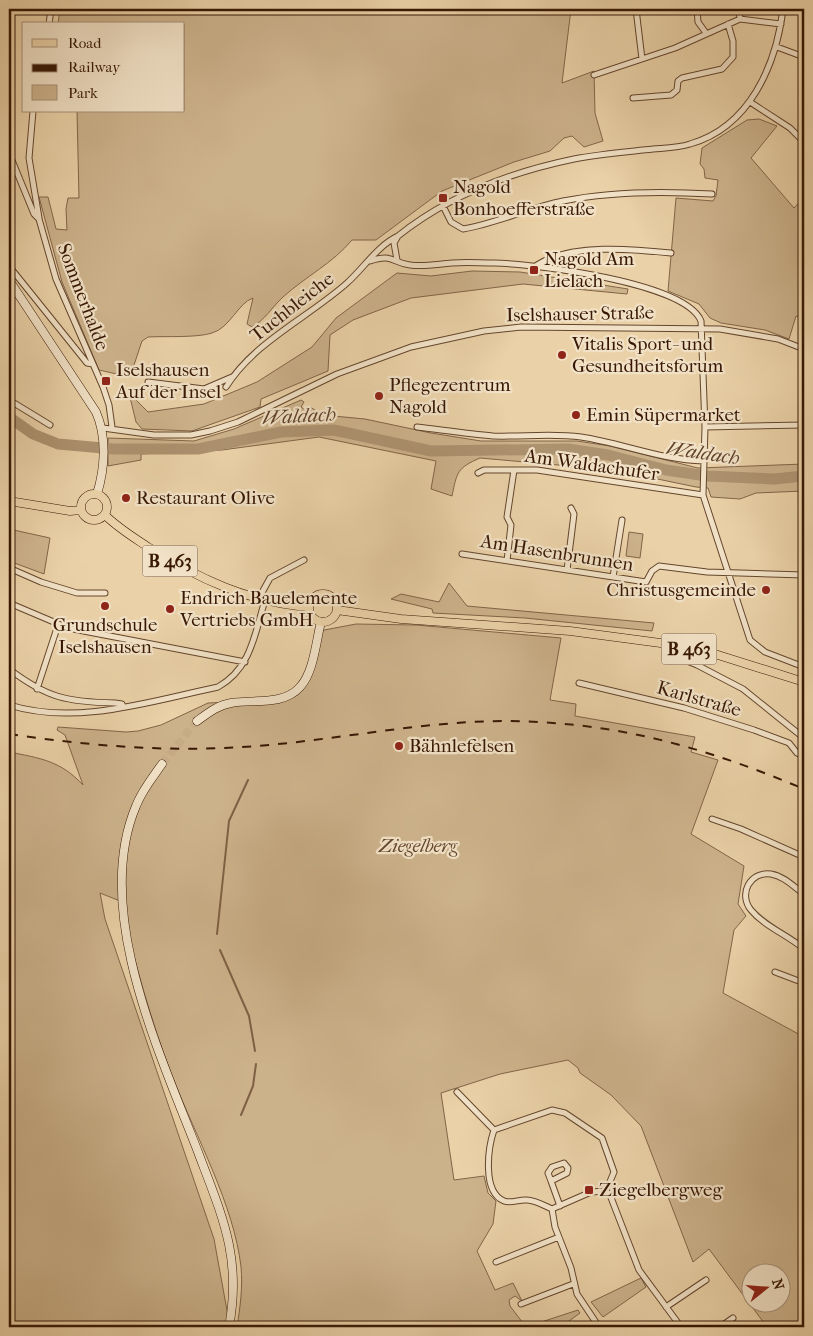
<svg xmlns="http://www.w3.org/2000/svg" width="813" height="1336" viewBox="0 0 813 1336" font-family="'IM FELL French Canon',serif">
<rect width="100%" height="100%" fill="#ead1a7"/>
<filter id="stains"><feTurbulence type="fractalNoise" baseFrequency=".004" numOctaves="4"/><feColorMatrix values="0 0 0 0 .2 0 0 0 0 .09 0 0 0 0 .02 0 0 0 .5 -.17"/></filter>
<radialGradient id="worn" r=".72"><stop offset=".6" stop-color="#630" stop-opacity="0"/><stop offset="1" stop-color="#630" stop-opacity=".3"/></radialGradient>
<!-- green -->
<path fill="#ccb28b" stroke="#826548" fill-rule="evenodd" d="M60,9H571L562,83L594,71L595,113L603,141L584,147L572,136L564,138L550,151L514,162L442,191L376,240H352C333,263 305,277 283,297C272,307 265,320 252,327L247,324L253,298C238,303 230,328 212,333C197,338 165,336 148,337L142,341L130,377L99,370L62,282L39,197H48L56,229L67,230L66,209L68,198H79L77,111H184V24H58Z
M759,119L777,126L751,158L794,208L804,197V319L796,316L789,339L765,330L721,323L710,318L699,304L668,291L676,198L713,201L716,196L718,180L705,178L704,169L700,164L702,148L747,120Z
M472,271L520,272L628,289L627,294L523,284L411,298L353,320L330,335L328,371L261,399L260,407L192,431L142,429L136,422L129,393L148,412L204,404L257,382L312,347L336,318L397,273L431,276Z
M301,400L304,402L301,407L307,411L310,407L323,415L365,419L431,433L481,441H577L610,446L698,468L804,464V491L756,493L740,499L711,497L708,488L696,487L614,470L480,458C457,468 457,472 452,496L431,489L436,461L319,437L222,450L141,454V460L108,466V438L194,441L234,429Z
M9,529L50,538L44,574L9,561Z
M629,532L643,534L640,558L626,556Z
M449,583L467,606L654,623L652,631L525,618L433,613L432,609L391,599L401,594L439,602Z
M356,624L416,625L561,638L550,700L576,704L575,716L695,737L691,752L718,760L691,834L744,866L738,904L746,916L734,930L723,993L804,1037V1327H767L709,1249L693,1262L641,1126L611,1095L580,1073L578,1068L568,1060L500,1074L441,1093L454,1180L484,1176L488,1193L496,1201L493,1224L477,1251L495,1290L513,1283L522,1301L515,1296L509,1300L510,1306L526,1327L578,1310L580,1313L561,1327H237C240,1308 243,1287 241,1267C234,1205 196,1137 173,1078C150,1019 135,962 120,901L100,893L105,919L214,1239L230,1327H9V752C40,758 61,761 83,785L65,735L57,730L58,727L126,732L138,731L161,725L208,703L275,700L301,687L319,631ZM750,1274H780V1304H750Z
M641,1278L646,1287L603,1317L591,1302Z"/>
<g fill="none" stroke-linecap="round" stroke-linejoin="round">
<!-- stream -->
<path stroke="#7e6145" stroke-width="2" d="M217,934L229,821L248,780
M220,950L249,1016L255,1051
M241,1115L253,1086L256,1064"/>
<!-- river -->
<path stroke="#ad9270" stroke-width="11" d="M9,417L33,434L58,444L114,449H198L281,432L334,430L431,451L568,449L608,455L666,470L707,476L774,479L804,476"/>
<!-- secondary-tunnel -->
<path stroke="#c6ac86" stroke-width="8" stroke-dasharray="8 4" stroke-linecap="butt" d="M162,764L197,721"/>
<defs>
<path id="street" d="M636,9L642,59
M697,9L698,22L706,33
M739,9L740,19
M49,24L51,9
M777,47L804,57
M594,75L675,48L740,19L781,24
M633,98L671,95L677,90L678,81L682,78L722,69L733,57V41L728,24
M750,102L790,128L804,142
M33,111L29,158L39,218
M9,153L34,214L39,219L56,279L103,387L109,405L112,427
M443,206L451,222L463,229C497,223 529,208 563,201C612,191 662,191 712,194
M397,260L394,243L398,236C448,196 511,172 574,159C600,154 626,152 653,149C665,148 678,148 690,144C750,127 776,65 783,9
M370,261C393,253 392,263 410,265C424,267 438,264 452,263C466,262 480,263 494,263C534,264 685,282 701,321L705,427L703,495L750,640L765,652L804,667
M537,265C571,243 633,249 671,253
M9,266L87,363L93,364
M148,382L204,389L232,377
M226,387C254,342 309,317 347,283C364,268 377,246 398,236
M9,400L50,425
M417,427C442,430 468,434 493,436C522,437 552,433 581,437C622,443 661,460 704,461
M705,427L804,425
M103,428L154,435H191L210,431L238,422L337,374L411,347L484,331L521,327L720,329L778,339L804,349
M478,473L484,470H537L703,495
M462,554L646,582L652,571L659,566L707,572L804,575
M507,561L511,525L507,517L514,470
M9,568L41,582L77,593H105
M567,570L574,514L571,508
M613,577L622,520
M259,598L270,578L304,560
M9,603L68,628L245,662
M668,644L669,654L697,665L743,689L804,738
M9,669C47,698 67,702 115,703L122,704L123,707
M579,683L684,708L754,730L789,743L797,753L804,756
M37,689L58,625
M9,705C77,726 151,701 218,687C251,669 255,633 265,600
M712,819L741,829L804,857
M804,894C794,887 784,876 771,874C750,871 738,894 751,910C765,927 788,935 804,949
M775,972L804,983
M457,1092L494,1130
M551,1181L548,1173L552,1167L564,1163L568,1168L567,1173L551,1181L560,1206
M552,1209C545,1206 535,1200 527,1200C520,1199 511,1204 504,1201C482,1192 488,1148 494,1130L552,1110L565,1113L602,1138L614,1172L606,1191
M496,1262L559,1237
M521,1304L573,1284
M666,1307L706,1280
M599,1327L577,1294L571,1268L555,1227L552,1209L591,1192L606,1191L610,1195L639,1270L681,1327
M720,1327L733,1318"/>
<path id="secondary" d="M9,280L96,412C107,437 105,468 97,494
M197,721C208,713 218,705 231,703C254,699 283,706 300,687C314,672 316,641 321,622
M162,764C153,777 142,790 136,806C92,910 160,1054 198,1152C222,1216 242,1257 229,1327"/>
<path id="primary" d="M81 507a13 13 0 1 1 26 0a13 13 0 1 1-26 0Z
M9,501L70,511L81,510
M105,515C118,528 133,537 148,547C197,578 250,603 309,607
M309 608a14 14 0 1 1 28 0a14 14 0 1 1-28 0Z
M337,610L401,619L570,631L668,644L718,655L804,682"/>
</defs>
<!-- street casing -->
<use href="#street" stroke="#64462d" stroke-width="7"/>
<!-- secondary casing -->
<use href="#secondary" stroke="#381804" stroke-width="9"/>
<!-- primary casing -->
<use href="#primary" stroke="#381804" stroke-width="9"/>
<!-- street -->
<use href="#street" stroke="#f1e1c6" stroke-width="5"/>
<!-- secondary -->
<use href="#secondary" stroke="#f1e1c6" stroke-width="8"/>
<!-- primary -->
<use href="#primary" stroke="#ead1a7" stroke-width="8"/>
<!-- rail -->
<path stroke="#381804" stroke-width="2" stroke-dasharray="9 9" stroke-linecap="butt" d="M9,734C91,746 172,753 256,746C349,739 444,716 538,722C635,727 716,752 804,789"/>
</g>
<!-- markers -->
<g fill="#8f2418" stroke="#f1e1c6" stroke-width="2">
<rect x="438" y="193" width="10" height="10" rx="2.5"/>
<rect x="529" y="265" width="10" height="10" rx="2.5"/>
<circle cx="562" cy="355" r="5"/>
<rect x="101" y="376" width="10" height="10" rx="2.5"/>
<circle cx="379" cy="396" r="5"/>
<circle cx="576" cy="415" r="5"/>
<circle cx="126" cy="498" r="5"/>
<circle cx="766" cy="590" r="5"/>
<circle cx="105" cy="606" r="5"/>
<circle cx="170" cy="609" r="5"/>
<circle cx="399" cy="746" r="5"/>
<rect x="584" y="1185" width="10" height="10" rx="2.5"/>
</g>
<g text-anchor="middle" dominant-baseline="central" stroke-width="4.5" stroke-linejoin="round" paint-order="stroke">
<!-- shield labels -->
<g fill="#f1e1c6" stroke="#70543e" stroke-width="1">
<rect x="142.5" y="545.5" width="55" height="31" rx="4"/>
<rect x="661.5" y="633.5" width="55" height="31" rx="4"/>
</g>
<g font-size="18" font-weight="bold" fill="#381804">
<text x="170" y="561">B 463</text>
<text x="689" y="649">B 463</text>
</g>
<!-- poi labels -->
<g font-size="19" fill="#381804" stroke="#f1e1c6" text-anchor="start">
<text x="453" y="187">Nagold<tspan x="453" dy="22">Bonhoefferstraße</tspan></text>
<text x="544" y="259">Nagold Am<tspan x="544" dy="22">Lielach</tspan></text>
<text x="572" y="344">Vitalis Sport- und<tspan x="572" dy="22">Gesundheitsforum</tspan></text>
<text x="116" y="370">Iselshausen<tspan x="116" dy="22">Auf der Insel</tspan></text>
<text x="389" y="385">Pflegezentrum<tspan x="389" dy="22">Nagold</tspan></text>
<text x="586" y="415">Emin Süpermarket</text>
<text x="136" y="498">Restaurant Olive</text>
<text x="756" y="590" text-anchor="end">Christusgemeinde</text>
<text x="180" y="598">Endrich Bauelemente<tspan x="180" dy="22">Vertriebs GmbH</tspan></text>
<text x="105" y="625" text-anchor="middle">Grundschule<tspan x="105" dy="22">Iselshausen</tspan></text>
<text x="409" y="746">Bähnlefelsen</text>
<text x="599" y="1190">Ziegelbergweg</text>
</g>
<!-- street labels -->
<g font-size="19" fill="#381804" stroke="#f1e1c6">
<text transform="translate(83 297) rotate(69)">Sommerhalde</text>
<text transform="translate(292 307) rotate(-38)">Tuchbleiche</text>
<text transform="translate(580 314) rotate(-1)">Iselshauser Straße</text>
<text transform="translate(592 465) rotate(8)">Am Waldachufer</text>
<text transform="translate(557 553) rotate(9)">Am Hasenbrunnen</text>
<text transform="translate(699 699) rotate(16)">Karlstraße</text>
</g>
<!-- park labels -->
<g font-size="19" font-style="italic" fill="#64462c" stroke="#f1e1c6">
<text x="418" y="846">Ziegelberg</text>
</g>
<!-- water labels -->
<g font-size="20" font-style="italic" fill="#61432a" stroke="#f1e1c6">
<text transform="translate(299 416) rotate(-3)">Waldach</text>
<text transform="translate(703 453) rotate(8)">Waldach</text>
</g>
</g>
<!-- margin -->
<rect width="813" height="1336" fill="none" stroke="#ead1a7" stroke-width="30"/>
<rect x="10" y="10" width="793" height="1316" fill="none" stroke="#381804" stroke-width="2.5"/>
<rect x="15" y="15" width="783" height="1306" fill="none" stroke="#381804"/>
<!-- legend -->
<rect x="22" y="22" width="162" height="90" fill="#f1e1c6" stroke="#a79178"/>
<rect x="32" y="39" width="25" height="8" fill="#ead1a7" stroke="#a79178"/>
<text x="68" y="48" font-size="15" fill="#381804">Road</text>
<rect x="32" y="64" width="25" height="8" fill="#381804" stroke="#a79178"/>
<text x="68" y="72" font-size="15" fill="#381804">Railway</text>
<rect x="32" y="85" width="25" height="15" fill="#ccb28b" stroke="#a79178"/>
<text x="68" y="98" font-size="15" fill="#381804">Park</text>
<!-- north arrow -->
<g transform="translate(766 1288) rotate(73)"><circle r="24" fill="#f1e1c6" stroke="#a79178"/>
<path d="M0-4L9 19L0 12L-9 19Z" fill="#8f2418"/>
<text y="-8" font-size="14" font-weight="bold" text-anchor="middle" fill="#381804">N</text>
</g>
<rect width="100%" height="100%" filter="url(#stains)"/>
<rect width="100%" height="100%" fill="url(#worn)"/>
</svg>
